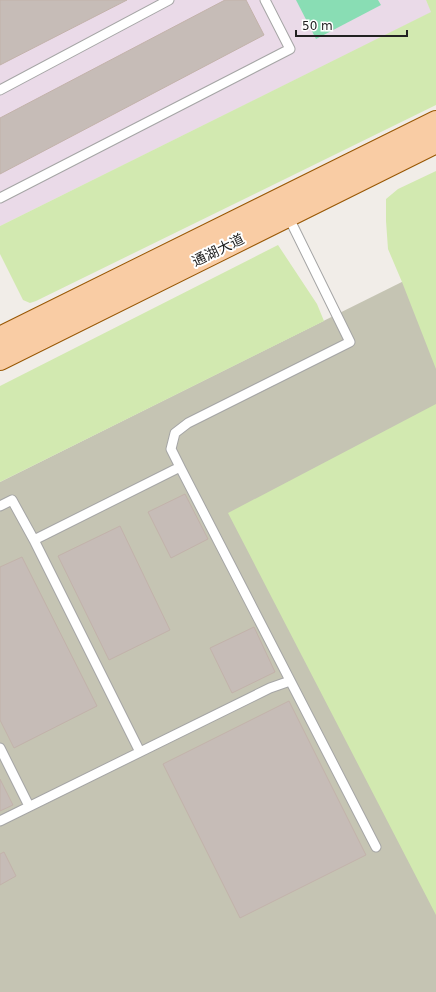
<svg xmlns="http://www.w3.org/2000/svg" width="436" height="992" viewBox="0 0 436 992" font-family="'DejaVu Sans','Noto Sans SC',sans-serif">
<rect width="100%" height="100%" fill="#f1ede8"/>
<!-- industrial -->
<path fill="#eadae8" d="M0,0H426L432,12L0,226Z"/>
<!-- construction -->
<path fill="#c5c4b3" d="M436,265V992H0V482Z"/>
<!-- grass -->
<path fill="#d2e9b0" d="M426,0H436V105L36,301L30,303L23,300L0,254V226L431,12Z
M436,171V369L402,282L388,249L386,221V199L398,189Z
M278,245L317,304L324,321L0,482V386Z
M436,404V915L228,513Z"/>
<!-- pitch -->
<path fill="#89ddb4" d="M296,0H378L381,5L316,39Z"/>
<!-- building -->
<path fill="#c6bcb7" stroke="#c2b2aa" d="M0,0H127L0,65Z
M225,0H246L264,35L0,174V118Z
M185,494L208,539L171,558L148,512Z
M120,526L170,630L109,660L58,556Z
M22,557L97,706L14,748L0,720V567Z
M254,627L275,672L232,693L210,648Z
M289,701L366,855L240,918L163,764Z
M0,779L13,805L0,811Z
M4,852L16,876L0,885V854Z"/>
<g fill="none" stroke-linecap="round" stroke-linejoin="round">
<defs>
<path id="service" d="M0,90L169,0
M0,198L290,49L265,0
M180,467L376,847
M0,506L12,500L34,540L180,467L171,449L175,433L188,423L350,342L288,216
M34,540L140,752
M0,748L29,806
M0,821L270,688L290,681"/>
<path id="primary" d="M0,338L436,122
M0,359L436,142"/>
</defs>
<!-- service casing -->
<use href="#service" stroke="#a5a5a5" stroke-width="11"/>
<!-- primary casing -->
<use href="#primary" stroke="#995805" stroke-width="24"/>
<!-- service -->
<use href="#service" stroke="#fff" stroke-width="9"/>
<!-- primary -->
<use href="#primary" stroke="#f9cca4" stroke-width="22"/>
</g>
<g text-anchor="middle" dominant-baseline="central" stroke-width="4" stroke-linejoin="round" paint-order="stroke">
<!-- street labels -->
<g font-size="14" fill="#212121" stroke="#fff">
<text transform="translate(218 250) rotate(-26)">通湖大道</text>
</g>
</g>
<!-- scale -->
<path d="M296 30v6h111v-6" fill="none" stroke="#212121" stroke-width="2"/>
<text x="302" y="30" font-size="12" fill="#212121" stroke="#ffffff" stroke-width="3" paint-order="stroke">50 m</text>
</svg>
